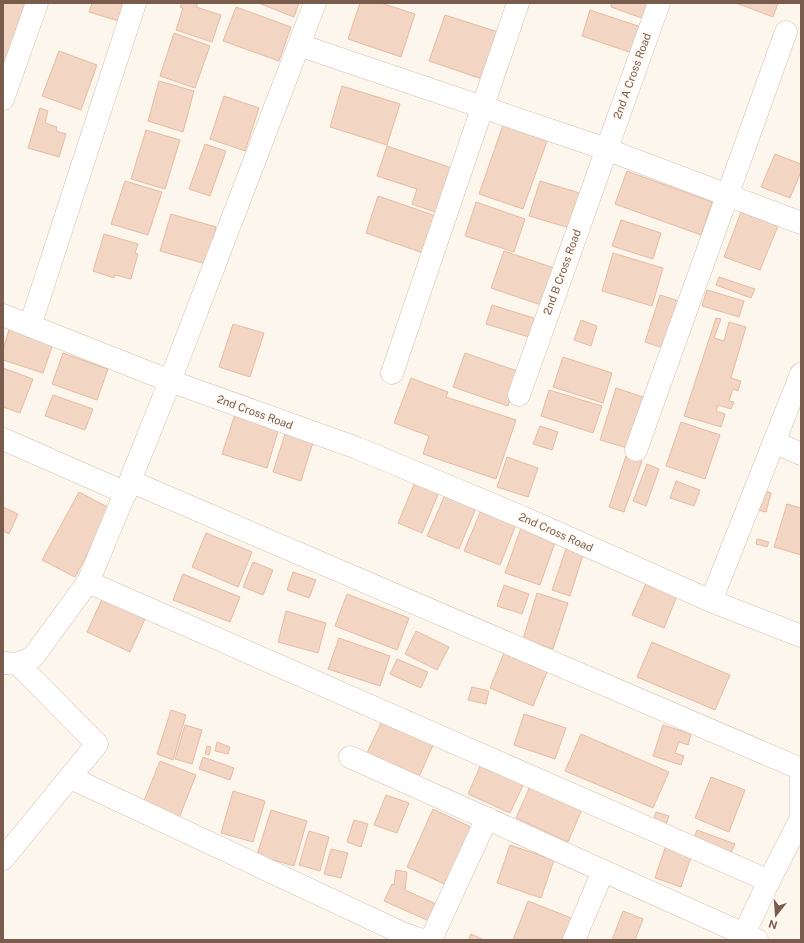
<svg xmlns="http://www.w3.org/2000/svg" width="804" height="943" viewBox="0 0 804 943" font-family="'Public Sans',sans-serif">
<rect width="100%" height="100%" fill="#fdf6ec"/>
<!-- building -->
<path fill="#f3d5c3" stroke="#e6bba3" d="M3,3H29L3,68Z
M92,3H131L125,23L89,12Z
M182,3H198L196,7L221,15L212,42L176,30L183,8L180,7Z
M258,3H299L294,17Z
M360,3H381L415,14L401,57L348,39Z
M612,3H656L650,21L611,7Z
M736,3H778L773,17Z
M236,7L291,27L279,61L223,41Z
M590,10L644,28L635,54L582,36Z
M445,15L501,33L485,80L429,61Z
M174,33L210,46L195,88L160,76Z
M59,51L97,65L81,110L42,96Z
M159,81L194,91L183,132L148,121Z
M342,86L400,104L387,145L330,127Z
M224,96L259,108L245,151L210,139Z
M40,108L48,111L45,123L57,127L56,131L66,134L59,157L28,148Z
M503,125L547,141L523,209L479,194Z
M146,130L180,140L165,189L131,179Z
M205,144L226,151L210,196L189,189Z
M387,146L458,170L443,215L412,204L417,189L377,176Z
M775,154L801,164V172L790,198L761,187Z
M627,171L712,202L701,235L615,204Z
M125,181L162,192L148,235L111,224Z
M540,181L583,194L573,229L529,216Z
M378,196L436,216L423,253L366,233Z
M476,202L525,219L514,252L465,236Z
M741,212L778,226L760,270L724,257Z
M171,214L216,227L206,264L160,251Z
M621,220L661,233L653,259L612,246Z
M104,234L138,244L135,253L138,254L131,279L115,275L114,278L93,271Z
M504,251L557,269L544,306L491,288Z
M613,253L663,268L652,306L602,291Z
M719,277L755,289L751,298L716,285Z
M707,290L744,301L739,317L702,306Z
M660,295L682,302L666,349L645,342Z
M492,305L537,319L532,338L486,324Z
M716,318L721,319L714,338L724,341L729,322L746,327L731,378L741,381L738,391L733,389L729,401L734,402L731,409L718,405L716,411L725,414L721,427L684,416Z
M581,320L597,326L591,346L574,340Z
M11,323L55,338L43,373L3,360V350Z
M233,324L264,333L250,377L219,367Z
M63,353L108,369L97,400L52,384Z
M465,353L520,372L508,406L453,387Z
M563,357L612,373L603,403L553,387Z
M3,368L33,379L20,413L3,407Z
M411,378L448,392L446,397L516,420L496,479L423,454L429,436L394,423Z
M616,388L646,398L631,449L600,440Z
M549,390L602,406L593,433L541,416Z
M53,395L93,409L85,430L45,416Z
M235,414L279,428L267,468L222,454Z
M681,422L720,435L705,479L666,466Z
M540,426L558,432L552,450L533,444Z
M286,431L314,439L301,481L273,472Z
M626,456L642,461L624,512L609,507Z
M507,457L538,468L528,497L497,487Z
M647,464L659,469L646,506L633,501Z
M676,481L700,490L694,506L670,498Z
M415,482L439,492L422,533L398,523Z
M761,490L771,493L766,512L757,510Z
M79,492L111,509L75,577L42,560Z
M445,495L476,508L459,549L427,536Z
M787,504L801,508V555L774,547Z
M3,507L18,514L9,534L3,531Z
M482,508L517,522L500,565L464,551Z
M522,525L557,537L540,585L505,573Z
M206,533L252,552L238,587L192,567Z
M757,539L769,542L767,547L756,544Z
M566,549L583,555L570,596L552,590Z
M253,562L273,570L263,595L243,587Z
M293,572L316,580L309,598L287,590Z
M183,574L240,597L230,622L173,600Z
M646,583L677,596L664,628L632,615Z
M504,585L529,594L522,614L497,606Z
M537,593L568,603L553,649L523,639Z
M347,594L409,618L397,650L335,626Z
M102,599L145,619L130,652L87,632Z
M286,611L326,623L318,653L278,642Z
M416,631L449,647L437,670L405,654Z
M339,638L390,656L380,686L328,669Z
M652,642L730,675L715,710L637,677Z
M504,653L547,672L533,706L490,688Z
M397,659L428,672L421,688L390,674Z
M472,687L489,691L486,704L468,700Z
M171,710L186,715L173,760L157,754Z
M524,714L566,728L555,759L514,745Z
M383,719L434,743L419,777L367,753Z
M185,725L202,730L192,764L175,759Z
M663,725L691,734L688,745L679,742L675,753L684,756L681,765L653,756Z
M581,734L669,772L653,808L565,771Z
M217,742L230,747L228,754L215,751Z
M207,746L211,747L209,755L205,754Z
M203,757L234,768L230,780L199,769Z
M160,761L196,775L179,818L143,803Z
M482,762L525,781L510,813L468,794Z
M711,777L745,790L729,832L695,818Z
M531,784L583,807L568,842L516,818Z
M233,791L265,801L253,842L221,833Z
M386,795L409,803L397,833L374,825Z
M433,809L475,829L449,886L407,867Z
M271,810L307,821L294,866L257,855Z
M656,812L669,816L665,828L652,824Z
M354,820L368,824L361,847L347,842Z
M697,830L735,844L730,855L693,841Z
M309,831L329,837L320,871L299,865Z
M667,842L693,851L681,887L655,878Z
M510,845L554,860L541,898L497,883Z
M331,849L348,853L341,878L324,874Z
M396,870L407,872L405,890L436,904L429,921L384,901L392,884L394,885Z
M528,901L574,919L566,940H513Z
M623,911L643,919L635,940H612Z
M471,934L484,940H468Z"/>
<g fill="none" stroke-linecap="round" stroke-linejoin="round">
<defs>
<path id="minor" d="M315,3L170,381L130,481L801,769
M299,45L606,149L801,223
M3,99L37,3
M3,315L170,381L357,448L522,517L711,601L801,374
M30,326L135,3
M392,373L518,3
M519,395L659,3
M3,439L126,493
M774,442L801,454
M636,450L786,32
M130,481L88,582L769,881L741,940
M711,601L801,636
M4,663L18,664L33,657L88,582
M350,757L757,940
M71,778L404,934L422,940
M801,779V820
M3,859L97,744L18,664
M769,881L800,820
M427,940L433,935L487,818
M574,940L603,871"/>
</defs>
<!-- minor casing -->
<use href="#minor" stroke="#d1beb0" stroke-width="23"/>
<!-- minor -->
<use href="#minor" stroke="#fff" stroke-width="22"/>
</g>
<g text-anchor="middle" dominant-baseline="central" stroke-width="4" stroke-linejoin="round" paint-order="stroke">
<!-- street labels -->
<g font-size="11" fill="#7a5c4d" stroke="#fffaf3">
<text transform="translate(632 76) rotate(-70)">2nd A Cross Road</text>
<text transform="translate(562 272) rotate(-70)">2nd B Cross Road</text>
<text transform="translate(255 412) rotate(20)">2nd Cross Road</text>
<text transform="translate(556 532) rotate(24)">2nd Cross Road</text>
</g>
</g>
<!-- border -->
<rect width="804" height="943" fill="none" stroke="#7a5c4d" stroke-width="8"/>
<!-- north arrow -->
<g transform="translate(776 915) rotate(197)" stroke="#fffaf3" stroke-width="3" paint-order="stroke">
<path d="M0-3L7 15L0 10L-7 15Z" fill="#7a5c4d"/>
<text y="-6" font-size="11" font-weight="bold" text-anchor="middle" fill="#7a5c4d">N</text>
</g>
</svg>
